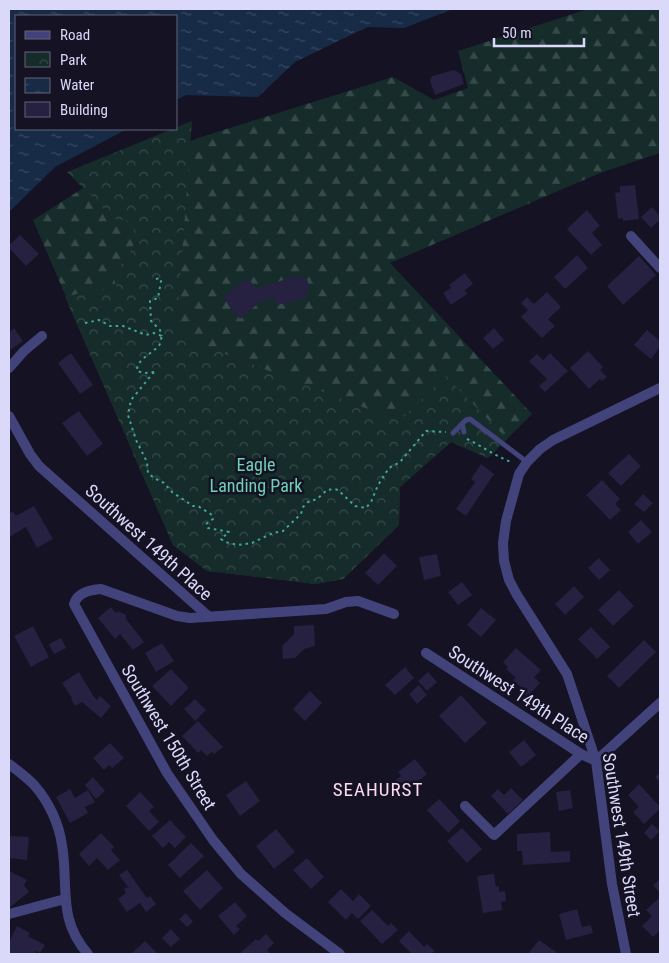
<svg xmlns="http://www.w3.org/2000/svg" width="669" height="963" viewBox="0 0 669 963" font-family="'Roboto Condensed',sans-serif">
<defs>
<pattern id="forest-firs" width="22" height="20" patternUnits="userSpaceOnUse" patternTransform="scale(1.25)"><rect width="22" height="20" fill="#152c2a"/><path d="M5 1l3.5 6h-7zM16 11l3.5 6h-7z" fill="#364a4a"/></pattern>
<pattern id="park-crowns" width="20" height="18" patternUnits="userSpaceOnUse" patternTransform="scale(1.25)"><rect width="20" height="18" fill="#152c2a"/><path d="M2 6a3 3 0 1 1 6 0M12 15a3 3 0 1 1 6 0" fill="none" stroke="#364a4a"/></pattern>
<pattern id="water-ripples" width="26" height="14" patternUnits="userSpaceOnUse" patternTransform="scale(1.25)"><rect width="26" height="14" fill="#172b47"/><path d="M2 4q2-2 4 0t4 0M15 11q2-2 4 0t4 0" fill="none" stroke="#384962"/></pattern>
</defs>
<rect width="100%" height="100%" fill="#141223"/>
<!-- forest -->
<path fill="url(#forest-firs)" d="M588,9H660V153L600,173L390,263L532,414L488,458L451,442L400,487L399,525L343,579L316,584L207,571L173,545L33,220L107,173L201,137L393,77L434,100L468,88L458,51Z"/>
<!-- park -->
<path fill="url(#park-crowns)" d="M192,121L176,335L399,421L446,376L507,439L488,458L451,442L400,487L399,525L343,579L316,584L207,571L173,545L65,297L96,289L126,294L116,286L113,275C125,258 145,242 129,221L114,219L67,172Z"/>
<!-- water -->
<path fill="url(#water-ripples)" d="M9,9H453L404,28L368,27L336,42L295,62L258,97L186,95L176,100V16H16V129H127L55,167L9,212Z"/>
<!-- building -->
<path fill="#262041" d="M454,70L461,74L464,84L435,95L430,81L432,76Z
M635,185L639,219L623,221V218L618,219L615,193L620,192V186Z
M652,207L660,216V220L651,228L641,217Z
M587,210L600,226L592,233L602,245L591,255L567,229Z
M20,235L39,254L26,266L9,248V245Z
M577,255L588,268L565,289L554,277Z
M639,256L656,275L623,305L607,286Z
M465,273L473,284L465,290L467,294L451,305L443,293L451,288L449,285Z
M301,275L302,279L307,278L310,291L306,292L307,298L276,305L274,298L261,301L240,319L223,297L248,278L256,288Z
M547,292L561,307L548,319L555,326L542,338L521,317L528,310L521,303L527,297L534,304Z
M14,328L23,341L10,350L9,348V333Z
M494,328L504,340L493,349L483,338Z
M647,330L660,341V347L651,359L634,345Z
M588,351L603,367L600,370L607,377L602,381L600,379L589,389L570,368Z
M71,353L93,385L80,394L58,363Z
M550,353L568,371L545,392L539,386L547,379L529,361L537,354L543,360Z
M79,411L103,444L87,456L62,423Z
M629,454L641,466L621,486L608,473Z
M481,464L494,474L466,516L456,509L475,482L471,479Z
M602,480L620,499L615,504L621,510L610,520L586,495Z
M643,494L653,503L644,512L634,504Z
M34,506L53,539L37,548L26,527L9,537V514L13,511L16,516Z
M641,520L652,532L638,544L628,532Z
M384,553L397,566L378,585L365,573Z
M437,554L441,576L424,580L419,557Z
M599,558L610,570L599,580L588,568Z
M462,582L472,595L458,605L448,592Z
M574,586L584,597L565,615L555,604Z
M619,590L634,606L613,626L598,610Z
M111,607L116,613L118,611L126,615V619L144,642L133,650L120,634L115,639L98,618Z
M481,608L496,620L481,637L467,625Z
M314,625L315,646L304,649L295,658L283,659L282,646L294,634V626Z
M33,626L49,657L31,667L14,636Z
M591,627L610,647L597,659L578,639Z
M61,638L66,648L54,654L49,644Z
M644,640L656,652L619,688L607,676Z
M162,643L174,661L156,672L145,653Z
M516,648L541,670L534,677L540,683L527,697L519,689L521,687L513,680L516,678L506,669L508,667L503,662Z
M405,667L414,678L395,695L385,685Z
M171,669L189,688L171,706L152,686Z
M79,672L94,697L97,700L100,696L111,706L101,718L82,702L75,706L71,699L72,698L62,683Z
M428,672L437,682L427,691L418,681Z
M419,685L427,695L417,704L409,694Z
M310,691L322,703L305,721L293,709Z
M461,695L487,723L465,743L439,716Z
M195,699L206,710L195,721L184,709Z
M198,721L223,747L214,754L212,752L207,756L201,750L198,753L182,736Z
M524,740L536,755L521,767L509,752Z
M110,743L124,758L112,768L109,765L104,770L93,758Z
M415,759L427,774L396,799L386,787L401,776L398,772Z
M660,772V782L655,777Z
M93,777L105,791L96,799L85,785Z
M246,781L260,801L240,816L226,795Z
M639,784L660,807V809L644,824L633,812L639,807L628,795Z
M511,788L523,800L508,814L491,796L498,789L504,795Z
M70,789L75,798L88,790L95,802L85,807L88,813L70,823L56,797Z
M570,790L573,808L559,811L556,792Z
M140,792L154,807L149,811L159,822L149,831L126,806Z
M439,799L460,821L448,833L427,810Z
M170,820L186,837L175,848L169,842L163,848L152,836Z
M652,824L660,831L651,840L644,833Z
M462,828L482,849L467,863L447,841Z
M276,829L295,852L274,869L256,846Z
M550,832L551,852L570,851V862L523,865L522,851H517V834Z
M101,833L114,847L111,850L120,860L108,870L97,858L89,866L79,854Z
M10,836L29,837L27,860L9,858Z
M191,843L204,856L180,878L168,865Z
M307,858L324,877L311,889L293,870Z
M127,870L147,898L150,896L156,904L146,912L140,903L127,912L118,899L126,893L124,889L128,887L119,875Z
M207,870L223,888L200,910L183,891Z
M9,871L27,880L24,885L29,892L9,908Z
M494,874L496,887L499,886V892L505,891L506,901L501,902L502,910L483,913L477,876Z
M660,879V893L653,885Z
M341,889L353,901L359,894L371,906L358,919L352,913L346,920L328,902Z
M660,897V930L653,937L642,926L652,916L646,910Z
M235,902L247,916L236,926L240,929L234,935L218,916Z
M577,909L582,927L591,925L593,933L566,940L559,914Z
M372,910L388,926L391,923L398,930L382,944L360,921Z
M186,913L193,922L187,927L179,919Z
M17,926L30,933L28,936L45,945L40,953L36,951L35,954H9V942Z
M171,929L180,939L171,947L162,938Z
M409,931L424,947L427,944L435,951L431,954H412L399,941Z
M266,934L274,943L267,950L270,954H239L256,939L258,941Z
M539,940L556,952L554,954H528Z
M145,941L158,954H131Z"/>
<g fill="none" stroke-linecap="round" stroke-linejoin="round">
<!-- path -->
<path stroke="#40a79d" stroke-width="2" stroke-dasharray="2.5 4" stroke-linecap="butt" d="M156,279L160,278L161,281L158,298L150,301L151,321L160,330L162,336
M85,323L99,320L110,326H123L146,335L154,333L162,336
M154,372L131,400L128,415L136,440L147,462L148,473L154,478L164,483L172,492L193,506H198L212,515L213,519L206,524L208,528L229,532L221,539L225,542L238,545L252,543L273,533L283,531L301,514L303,507L308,502L317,499L327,490L334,489L338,490L355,506L366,508L371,502L378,485L389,468L400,462L426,431L446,432
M154,372L144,373L137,371C136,359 154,353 160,344C161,341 161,338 162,336
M467,439C482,446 495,456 511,462"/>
<!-- lane -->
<path stroke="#43437b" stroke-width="5" d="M462,424L464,432
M453,433L466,420L470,419L527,462"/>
<!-- street -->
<path stroke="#43437b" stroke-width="10" d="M631,236L660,268
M9,368L24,351L42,336
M9,416L30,454L39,466L208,616
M426,653L581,754L596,761L660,703
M9,764C17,770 28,778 35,786C49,802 59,824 62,845C69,887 57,919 88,954
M465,806L494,835L581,754
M9,914L65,899
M340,954L285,913L241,874L213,840L167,773L74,604C78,592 90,590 101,589L177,616L190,618L326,609L346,602L358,601L394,614
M626,954L612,884L596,761L567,674L517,595L509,580L504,561L503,543L506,521L519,474L527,462L540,449L553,440L660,388"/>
</g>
<g text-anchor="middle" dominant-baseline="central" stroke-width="5" stroke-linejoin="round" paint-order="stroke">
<!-- park labels -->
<g font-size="18" fill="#6ed0b4" stroke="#141223">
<text x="256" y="464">Eagle<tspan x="256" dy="21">Landing Park</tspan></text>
</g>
<!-- street labels -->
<g font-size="18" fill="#dbd9fa" stroke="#141223">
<text transform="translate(149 542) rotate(42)">Southwest 149th Place</text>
<text transform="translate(519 694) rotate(33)">Southwest 149th Place</text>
<text transform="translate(169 737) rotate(59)">Southwest 150th Street</text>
<text transform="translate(622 835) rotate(81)">Southwest 149th Street</text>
</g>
<!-- neighbourhood labels -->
<g font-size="19" letter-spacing="1" fill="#fadaef" stroke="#141223">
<text x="378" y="789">SEAHURST</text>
</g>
</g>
<!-- border -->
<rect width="669" height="963" fill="none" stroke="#dbd9fa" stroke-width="20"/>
<!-- legend -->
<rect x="15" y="15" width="162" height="115" fill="#141223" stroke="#646279"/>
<rect x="25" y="31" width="25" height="8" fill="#43437b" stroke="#646279"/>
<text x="60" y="40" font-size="15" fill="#dbd9fa">Road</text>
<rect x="25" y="52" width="25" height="15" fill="url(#park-crowns)" stroke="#646279"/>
<text x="60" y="65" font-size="15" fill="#dbd9fa">Park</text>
<rect x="25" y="78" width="25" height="15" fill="url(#water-ripples)" stroke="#646279"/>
<text x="60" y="90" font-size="15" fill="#dbd9fa">Water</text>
<rect x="25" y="102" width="25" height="15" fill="#262041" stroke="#646279"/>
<text x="60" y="115" font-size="15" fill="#dbd9fa">Building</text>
<!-- scale -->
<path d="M494 38v8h90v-8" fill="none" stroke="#dbd9fa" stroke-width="2.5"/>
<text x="502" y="38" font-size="15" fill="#dbd9fa" stroke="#141223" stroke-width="4" paint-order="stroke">50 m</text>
</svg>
